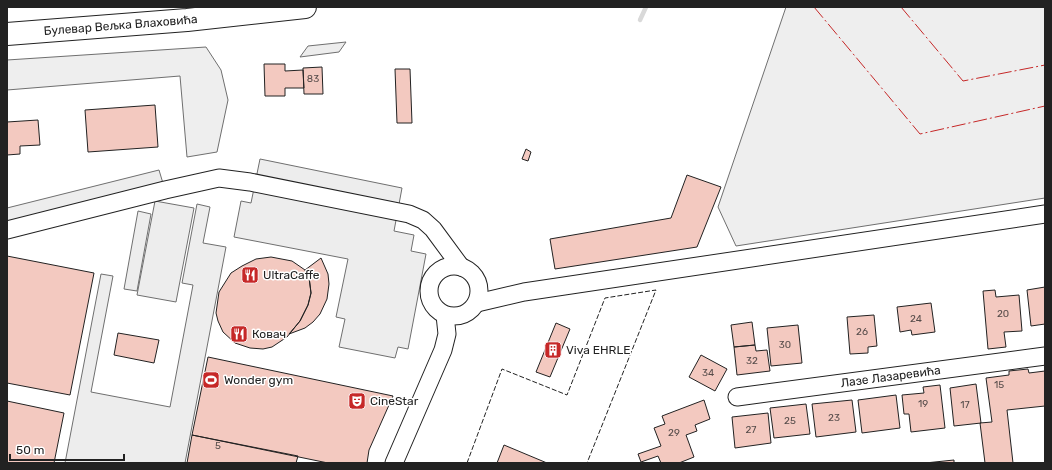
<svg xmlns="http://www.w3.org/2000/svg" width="1052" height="470" viewBox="0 0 1052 470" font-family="Rubik,sans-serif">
<rect width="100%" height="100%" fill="#fff"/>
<!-- green -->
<path fill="#eee" stroke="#6f6f6f" d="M786,7H1045V198L736,246L718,207Z
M206,47L221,70L228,100L217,152L187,157L180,76L7,90V60Z"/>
<!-- parking -->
<path fill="#ededed" stroke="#6f6f6f" d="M346,42L339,52L300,57L308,46Z
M260,159L402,188L394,231L414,235L411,251L426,254L408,349L398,347L395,358L339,347L345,319L336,317L348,259L234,237L241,201L251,203Z
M159,170L165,190L7,230V208Z
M155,201L194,208L176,302L137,295Z
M197,204L210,207L203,243L226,247L185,463H65L101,274L113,276L91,392L170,407L193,285L182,283Z
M138,211L151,214L137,291L124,289Z"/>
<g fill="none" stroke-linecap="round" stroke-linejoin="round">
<!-- stream -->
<path stroke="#d9d9d9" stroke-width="4.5" d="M640,20L646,7"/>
</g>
<!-- building -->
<path fill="#f3c9c0" stroke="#222" d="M264,64H285V71L303,70L304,88H285V96H265Z
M322,67L323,94H304L303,68Z
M395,69H410L412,123H397Z
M155,105L158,147L88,152L85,110Z
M38,120L40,145L20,146V154L7,155V122Z
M526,149L531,152L528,161L522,159Z
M687,175L721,187L697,247L555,269L550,239L671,218Z
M7,256L94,273L70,395L7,383Z
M271,257L292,261L305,270L309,277L311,293L308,305L300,321L287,337L272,347L263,349L250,348L235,343L223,332L218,321L216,313L219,292L231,273L242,266L256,259Z
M321,258L328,274L329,284L327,299L320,314L313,322L305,328L289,334L300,321L308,305L311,293L309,277L305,270Z
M1045,287V324L1031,326L1027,290Z
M995,290L996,297L1019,295L1022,331L1004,332L1006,347L988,349L983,291Z
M931,303L935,332L912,335L911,330L900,332L897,307Z
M874,315L877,346L868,347V353L850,354L847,317Z
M752,322L755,345L734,347L731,325Z
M556,323L570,329L550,377L536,372Z
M798,325L802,363L771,366L767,328Z
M118,333L159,340L154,363L114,355Z
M755,345L756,351L767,350L770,371L737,375L734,347Z
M701,355L727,369L715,391L689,377Z
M208,357L393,396L369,450L367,463H328L192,435Z
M1028,369L1029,373L1045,371V406L1007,410L1013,463H985L980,423L992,422L986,378L1009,375V371Z
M976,384L981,423L954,426L950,388Z
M940,385L945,428L911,432L909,414H904L902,395L924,393L923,387Z
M896,395L900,428L862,433L858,400Z
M704,400L710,419L695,425L697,431L686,435L694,457L679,463H661L658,456L641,462L638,454L661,446L654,428L665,424L662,416Z
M852,400L856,432L816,437L812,404Z
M7,401L64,413L54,463H7Z
M806,404L810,434L774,438L770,408Z
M768,413L771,443L735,448L732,417Z
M192,435L298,456L296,463H187Z
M504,445L547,463H497Z
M954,460V463H925Z"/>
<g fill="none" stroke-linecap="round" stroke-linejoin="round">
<defs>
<g id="minor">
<path d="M7,230L165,190L219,178L250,182L409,214L423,220L433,229L461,267"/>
<circle cx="454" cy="291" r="25"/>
<path d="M477,303L524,292L1045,214"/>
<path id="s1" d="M737,397L1045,356"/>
<path d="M394,463L443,350L447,334L445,315"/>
</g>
<g id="major">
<path id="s2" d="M7,34L187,20L305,7"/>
</g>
</defs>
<!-- minor casing -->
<use href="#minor" stroke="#222" stroke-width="19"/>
<!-- major casing -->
<use href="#major" stroke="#222" stroke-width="24"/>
<!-- minor -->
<use href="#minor" stroke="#fff" stroke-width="17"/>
<!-- major -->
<use href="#major" stroke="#fff" stroke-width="22"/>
<!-- fence -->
<path stroke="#222" stroke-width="1" stroke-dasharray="5 2" stroke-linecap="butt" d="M467,463L502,369L567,395L605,298L656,290L587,463"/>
<!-- power -->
<path stroke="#c62828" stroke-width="1" stroke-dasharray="14 3 2 3" stroke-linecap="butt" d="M814,7L920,134L1045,106
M901,7L963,81L1045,65"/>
</g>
<!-- icons -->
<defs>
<symbol id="restaurant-square" viewBox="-11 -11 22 22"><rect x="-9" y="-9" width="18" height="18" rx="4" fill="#c62828" stroke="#fff"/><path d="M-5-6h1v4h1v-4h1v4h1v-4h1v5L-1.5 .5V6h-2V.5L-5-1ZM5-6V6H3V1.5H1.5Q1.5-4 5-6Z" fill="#fff"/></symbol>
<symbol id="building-square" viewBox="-11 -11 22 22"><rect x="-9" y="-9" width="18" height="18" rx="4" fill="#c62828" stroke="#fff"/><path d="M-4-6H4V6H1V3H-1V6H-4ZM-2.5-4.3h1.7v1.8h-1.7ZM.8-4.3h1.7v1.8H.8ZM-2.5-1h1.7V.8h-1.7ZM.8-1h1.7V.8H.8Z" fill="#fff"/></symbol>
<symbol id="stadium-square" viewBox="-11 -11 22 22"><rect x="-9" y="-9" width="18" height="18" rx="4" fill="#c62828" stroke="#fff"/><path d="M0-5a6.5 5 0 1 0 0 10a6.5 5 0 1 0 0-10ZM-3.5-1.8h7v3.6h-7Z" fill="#fff"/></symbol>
<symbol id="theatre-square" viewBox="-11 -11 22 22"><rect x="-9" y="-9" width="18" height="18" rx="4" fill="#c62828" stroke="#fff"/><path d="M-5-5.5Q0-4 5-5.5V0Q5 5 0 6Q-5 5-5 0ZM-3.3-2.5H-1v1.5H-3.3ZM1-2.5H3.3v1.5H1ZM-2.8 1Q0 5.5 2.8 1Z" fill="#fff"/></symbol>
</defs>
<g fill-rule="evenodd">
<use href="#restaurant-square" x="240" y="265" width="20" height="20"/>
<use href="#restaurant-square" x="229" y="324" width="20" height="20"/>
<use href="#building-square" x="543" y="340" width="20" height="20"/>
<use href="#stadium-square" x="201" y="370" width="20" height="20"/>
<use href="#theatre-square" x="347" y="391" width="20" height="20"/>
</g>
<g text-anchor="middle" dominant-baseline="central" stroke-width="3" stroke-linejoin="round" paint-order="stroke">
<!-- number labels -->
<g font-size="10" fill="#564c4a">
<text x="313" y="79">83</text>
<text x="1003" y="314">20</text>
<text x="916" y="319">24</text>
<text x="862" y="332">26</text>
<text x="785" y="345">30</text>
<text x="752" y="361">32</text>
<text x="708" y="373">34</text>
<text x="999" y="385">15</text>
<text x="923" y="404">19</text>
<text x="965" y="405">17</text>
<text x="834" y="418">23</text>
<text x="790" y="421">25</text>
<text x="751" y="430">27</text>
<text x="674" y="433">29</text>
<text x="218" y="446">5</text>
</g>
<!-- street labels -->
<g font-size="12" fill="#222" stroke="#fff">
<text stroke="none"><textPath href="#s2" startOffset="114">Булевар Вељка Влаховића</textPath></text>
<text stroke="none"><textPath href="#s1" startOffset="155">Лазе Лазаревића</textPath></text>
</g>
<!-- poi labels -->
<g font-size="12" fill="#222" stroke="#fff" text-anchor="start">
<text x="263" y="275">UltraCaffe</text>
<text x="252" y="334">Ковач</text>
<text x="566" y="350">Viva EHRLE</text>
<text x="224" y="380">Wonder gym</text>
<text x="370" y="401">CineStar</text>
</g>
</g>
<!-- border -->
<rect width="1052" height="470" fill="none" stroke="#222222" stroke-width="16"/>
<!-- scale -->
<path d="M10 454v6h114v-6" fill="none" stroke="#222222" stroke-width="2"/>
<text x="16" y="454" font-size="12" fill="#222222" stroke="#ffffff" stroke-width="3" paint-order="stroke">50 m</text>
</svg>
